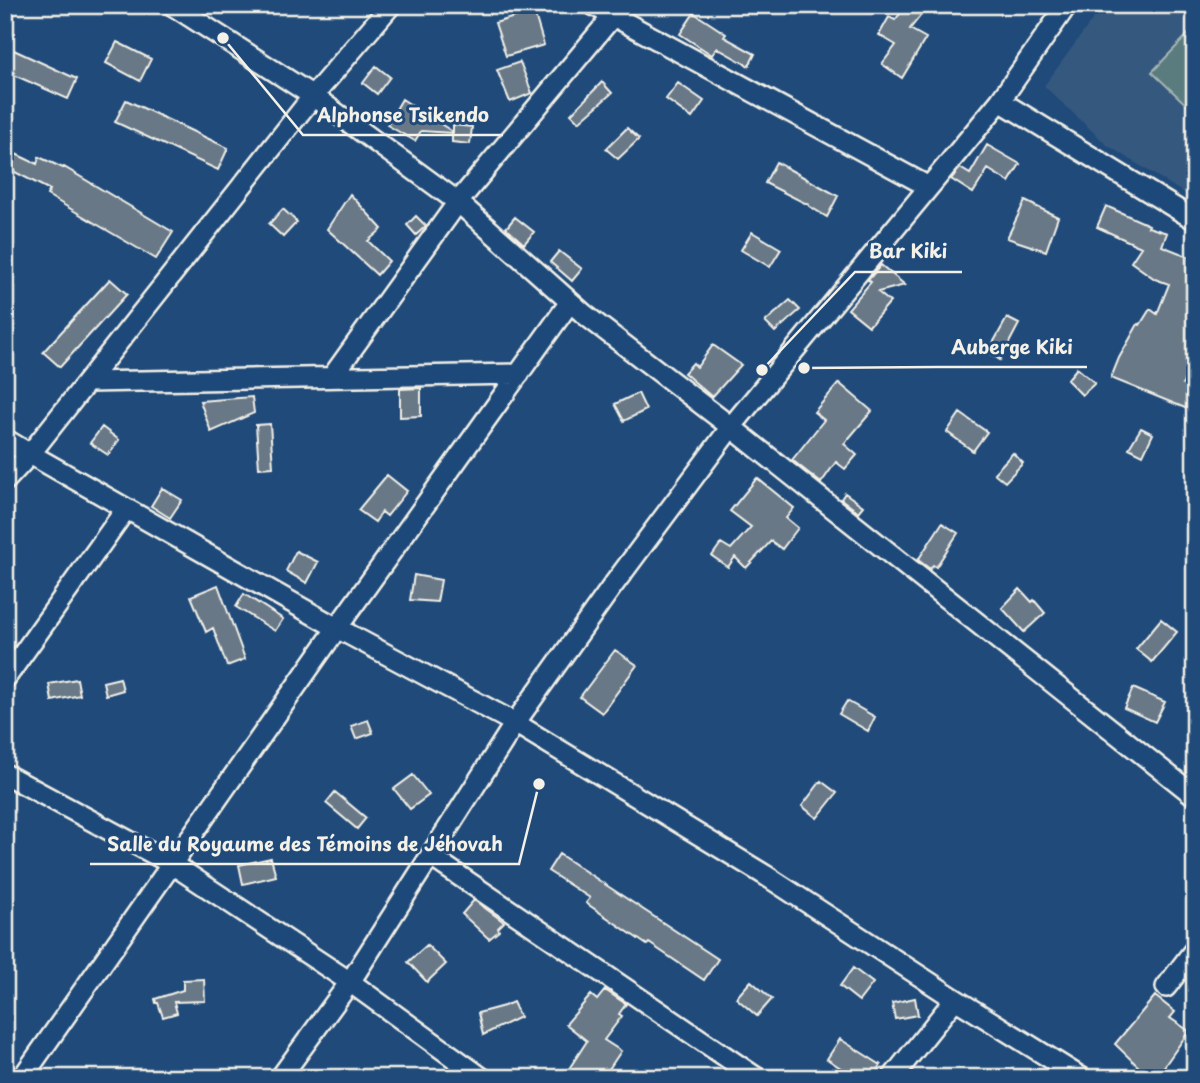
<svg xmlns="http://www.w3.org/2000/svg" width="1200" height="1083" viewBox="0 0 1200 1083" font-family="'Playpen Sans',sans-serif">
<rect width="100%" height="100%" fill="#1f4a7a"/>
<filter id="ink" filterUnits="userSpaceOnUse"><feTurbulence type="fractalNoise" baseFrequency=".0143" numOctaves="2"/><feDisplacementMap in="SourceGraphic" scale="14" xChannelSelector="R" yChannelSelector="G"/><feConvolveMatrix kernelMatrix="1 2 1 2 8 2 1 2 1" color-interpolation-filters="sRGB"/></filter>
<g filter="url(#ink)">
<!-- built -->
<path fill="#35587e" d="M1103,5H1195V200L1107,145L1044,86Z"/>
<!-- green -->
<path fill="#5a7b7f" stroke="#a7b6b4" stroke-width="2" d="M1195,27V113L1152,72Z"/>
<!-- building -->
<path fill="#677887" stroke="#f4f1e8" stroke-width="2" d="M526,5H532L544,45L506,56L495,23L521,15L518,7Z
M907,5H929L910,29L926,38L902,78L882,64L896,45L879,35L889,17L895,20Z
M694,13L726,34L724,37L755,54L749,66L717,48L712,55L680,34Z
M117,42L151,59L140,81L106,63Z
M5,46L77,79L68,99L5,71Z
M520,62L532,93L510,102L497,70Z
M376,66L390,77L377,94L363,83Z
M602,82L612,93L579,122L571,114Z
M678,83L704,101L692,118L666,99Z
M402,99L453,132V125L472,127L470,144L452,142V133L421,131L415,141L387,125Z
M126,100L228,148L218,170L115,122Z
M627,128L639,139L618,159L606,149Z
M987,145L1020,164L1009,182L988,169L973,193L951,179L960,168L970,174Z
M5,149L37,164L39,157L63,168L64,167L173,232L156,259L47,195L50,190L5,167Z
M776,162L838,196L827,217L809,206V205L765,183Z
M350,194L382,229L368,241L389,261L377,275L327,229Z
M1025,201L1058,217L1046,251L1007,238Z
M1106,206L1149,225L1148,227L1167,233L1162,246L1195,259V353L1183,384L1195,389V412L1111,378L1119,358L1138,324L1140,325L1150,309L1157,314L1169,284L1155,279L1131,262L1141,247L1097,227Z
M283,209L297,222L283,237L269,224Z
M416,216L426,226L416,235L407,225Z
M515,217L534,232L524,244L506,228Z
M752,232L781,249L770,267L741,250Z
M559,251L582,269L572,281L550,262Z
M881,265L905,285L878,292L890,302L869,326L848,309L871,282L868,280Z
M110,279L127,294L60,367L43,352Z
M790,300L800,310L775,332L765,322Z
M1007,318L1019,324L1000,360L988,352Z
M713,345L741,365L712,397L684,373L693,363L697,367Z
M1077,368L1095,383L1082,395L1067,380Z
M839,383L872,411L844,444L857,455L845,469L836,462L821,483L792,460L824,420L814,412Z
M421,388V416L400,417V389Z
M638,393L646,410L624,421L615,404Z
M252,397L254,413L211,432L200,401Z
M960,413L987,432L973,451L947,432Z
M270,424L273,467L259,468L256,425Z
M102,427L119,440L108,455L90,443Z
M1141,428L1153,434L1143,455L1129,448Z
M1013,453L1023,463L1005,482L994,473Z
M387,475L407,491L387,516L382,512L375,522L358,510Z
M757,478L794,508L786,518L798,528L782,549L771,541L746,568L735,557L728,567L712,556L721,543L731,549L751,527L730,511Z
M162,488L182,500L170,518L151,506Z
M845,493L863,506L858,512L841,499Z
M942,523L958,533L936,567L933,565L930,569L918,560Z
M296,551L318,562L307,583L286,571Z
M414,575L441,580L437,602L410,600Z
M218,585L245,659L227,666L213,628L206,632L191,596Z
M1020,589L1032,602L1034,600L1045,613L1024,632L1002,608Z
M244,594L283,619L275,631L236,607Z
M1161,619L1177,632L1152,662L1136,649Z
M615,650L637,665L602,713L580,697Z
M120,678L123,690L106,695L103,682Z
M77,679L80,695L52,701L49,684Z
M1133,688L1165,702L1155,722L1124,708Z
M847,701L875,717L868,731L839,714Z
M368,720L373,733L356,739L351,726Z
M413,775L429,795L410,809L394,789Z
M821,781L837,793L817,818L802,806Z
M335,792L366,818L357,829L326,803Z
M559,854L718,959L704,980L649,943L647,945L586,903L590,898L548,871Z
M271,858L276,876L243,884L239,865Z
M474,900L504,922L498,928L499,931L489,939L462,914Z
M427,945L446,964L427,982L408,962Z
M853,968L873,983L859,1001L840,986Z
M204,979L205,1001L174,1002L177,1013L163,1017L158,1003H156L155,999L183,990V980Z
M751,981L772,999L757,1016L736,998Z
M605,990L626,1004L619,1014L622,1016L604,1040L621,1051L603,1078H563L587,1041L566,1024L591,995L597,1000Z
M1155,996L1175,1012L1170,1018L1189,1031L1156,1078H1150L1115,1044Z
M915,998L918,1015L895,1019L892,1003Z
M513,1002L520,1017L483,1035L478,1013L504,1006Z
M840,1039L881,1065L873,1078H856L827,1059Z"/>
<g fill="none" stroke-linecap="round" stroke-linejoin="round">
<defs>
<path id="minor" d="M172,5L313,96L458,202L584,314L731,427L1195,796
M593,5L929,187
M1000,101L1195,220
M332,377L458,202L622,5
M87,382L519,374
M5,439L30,454L337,628L515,723L765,875L955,999L1082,1078
M5,481L30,454L313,96L391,5
M5,679L126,509
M5,774L172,864L350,982L482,1078
M430,856L757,1078
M1166,987L1195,949
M22,1078L337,628L570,302
M280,1078L350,982L515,723L611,588L731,427L1000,101L1067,5
M892,1078L955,999"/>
</defs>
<!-- minor casing -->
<use href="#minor" stroke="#f4f1e8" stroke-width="24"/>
<!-- minor -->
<use href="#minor" stroke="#1f4a7a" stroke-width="19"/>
</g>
</g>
<!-- callouts -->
<path fill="none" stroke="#f4f1e8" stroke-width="2.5" d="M223 38L303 135H503M762 370L855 272H962M804 368L937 367H1087M539 784L519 864H90"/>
<g fill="#f4f1e8" stroke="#1f4a7a" stroke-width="2.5">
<circle cx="223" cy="38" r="7"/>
<circle cx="762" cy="370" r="7"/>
<circle cx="804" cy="368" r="7"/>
<circle cx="539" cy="784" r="7"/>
</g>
<g font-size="19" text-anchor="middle" font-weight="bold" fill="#f4f1e8" stroke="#1f4a7a" stroke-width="6" stroke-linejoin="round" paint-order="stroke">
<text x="403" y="122">Alphonse Tsikendo</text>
<text x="908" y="258">Bar Kiki</text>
<text x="1012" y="354">Auberge Kiki</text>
<text x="305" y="851">Salle du Royaume des Témoins de Jéhovah</text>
</g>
<!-- margin -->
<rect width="1200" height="1083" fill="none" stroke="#1f4a7a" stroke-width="28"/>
<rect x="14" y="14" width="1172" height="1055" fill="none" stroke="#f4f1e8" stroke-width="2.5" filter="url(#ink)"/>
</svg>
